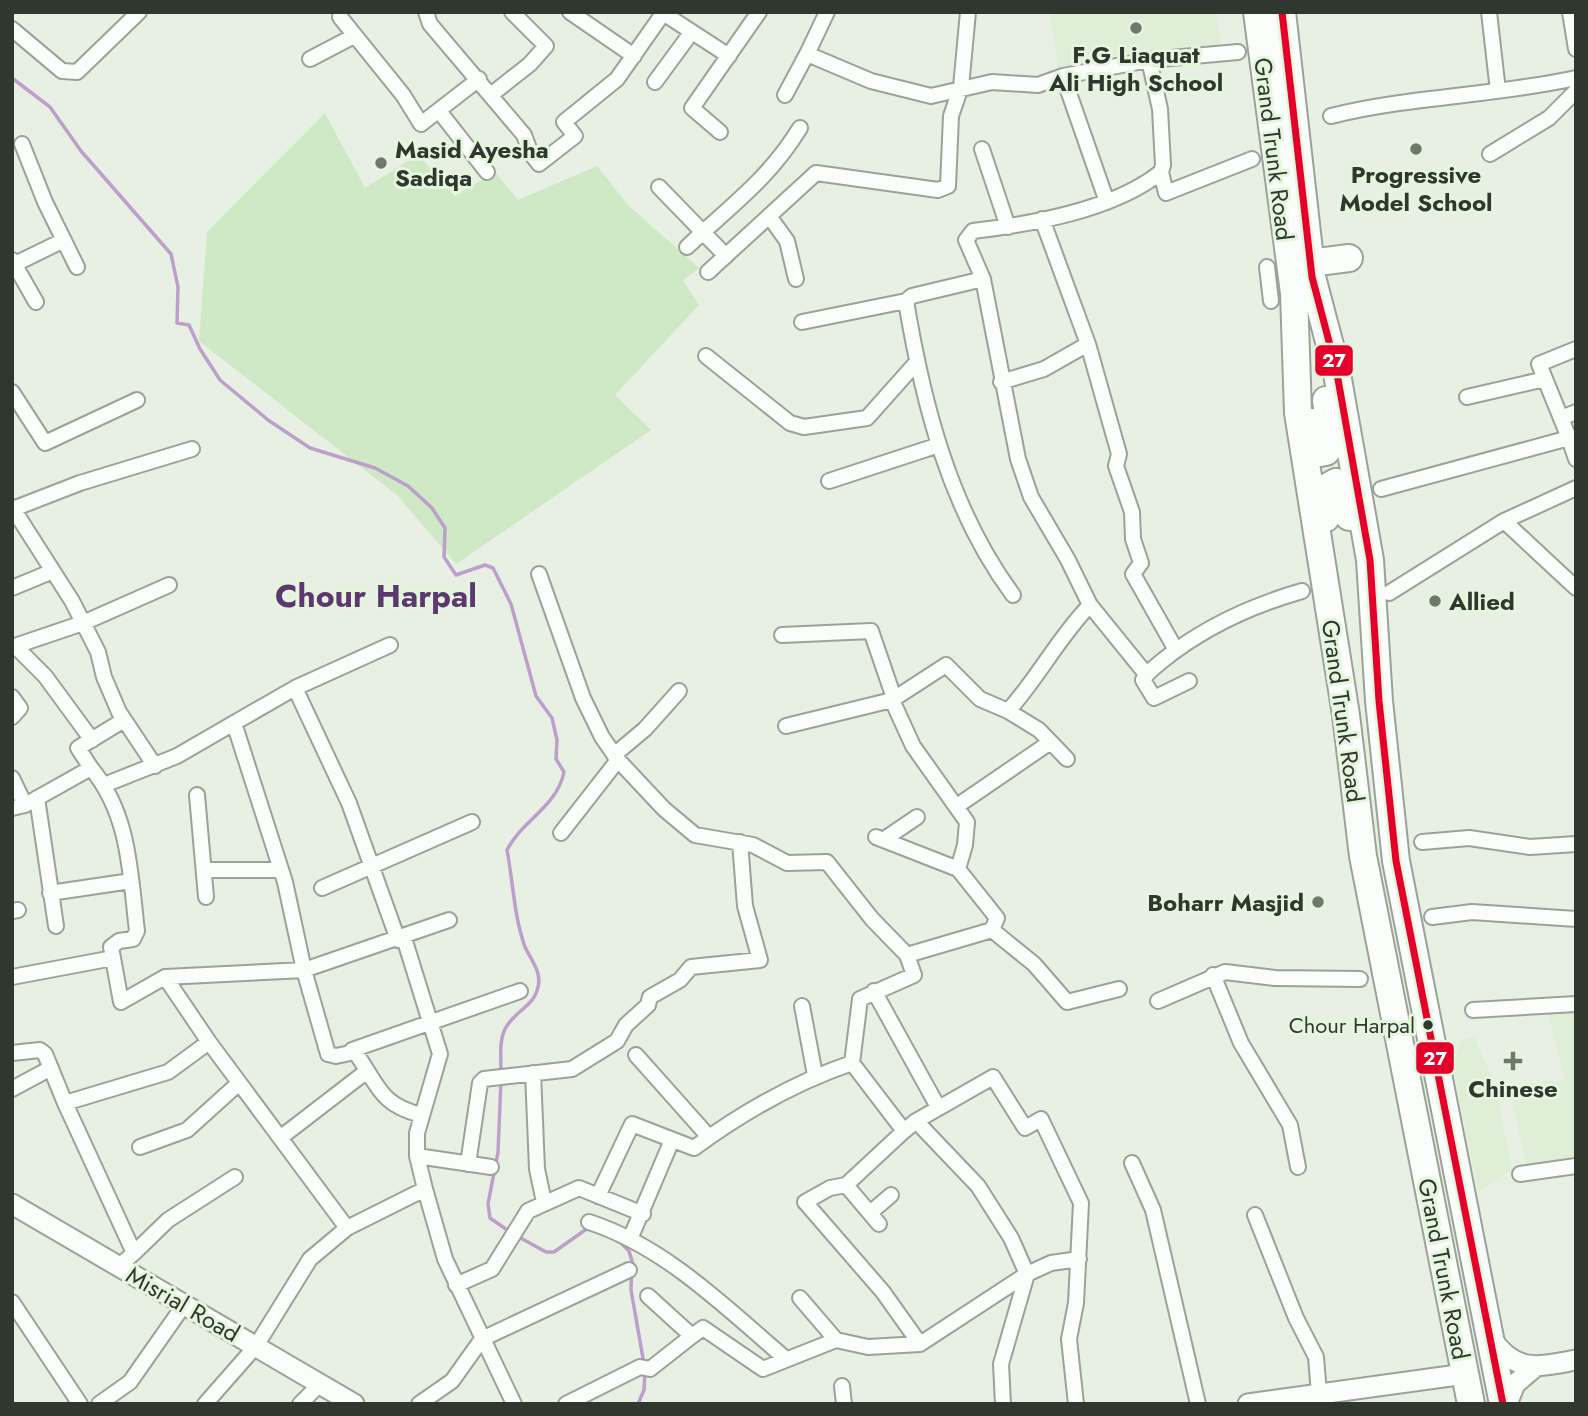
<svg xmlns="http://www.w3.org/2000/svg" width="1588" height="1416" viewBox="0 0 1588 1416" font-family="Jost,sans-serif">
<rect width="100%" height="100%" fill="#e7f0e3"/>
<!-- built -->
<path fill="#deeed7" d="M1050,12H1217L1221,45L1058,68Z
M1576,1006V1158L1527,1166L1509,1085L1565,1080L1546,1007Z
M1474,1036L1495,1085L1512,1169L1478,1192L1453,1064L1461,1041Z"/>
<!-- green -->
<path fill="#cfe8c5" d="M325,113L365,188L418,155L455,196L495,172L518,200L597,166L628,205L699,268L683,280L699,305L615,395L651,430L456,564L397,495L199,341L207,232Z"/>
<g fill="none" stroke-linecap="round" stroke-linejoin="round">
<!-- stream -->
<path stroke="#bca0cb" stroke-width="3.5" d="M12,78L50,107L81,151L171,254L178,287L177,323L189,325L200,349L220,380L268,420L310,448L375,468L408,486L432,508L445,528L444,557L456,575L485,565L493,568L511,604L536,696L552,718L557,740L556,759L564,772C557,807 522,820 507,850C513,881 514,917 525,947C531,960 542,972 538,987C534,1007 514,1011 505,1029C499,1041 501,1059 501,1072
M501,1080L498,1152L488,1204L490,1218L510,1232
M517,1236L546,1252H554L588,1228
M620,1242L629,1251L632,1261L631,1290L644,1364
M638,1404L644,1390L645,1372"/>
<defs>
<path id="street" d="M426,12L430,24L524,135L531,154L539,164L575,136L564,122L617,79L664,12
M570,12L634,56
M827,12L808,52L812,56L871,81L931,96L992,82L1038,85L1063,76L1149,60L1238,52
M1489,12L1498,91
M1570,12L1576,49
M663,13L729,56
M340,17L403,95L421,124L479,79
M12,29L62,71L77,72L139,12
M310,59L354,36
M1063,76L1107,202
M655,82L691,33
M492,94L530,64L546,46L512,12
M785,95L808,52
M439,111L487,172
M1331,116C1411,96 1495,96 1576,78
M720,132L692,108L759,12
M22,144L45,202L77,267
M982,149L1008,227
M1490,154L1549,118L1576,91
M1161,172L1166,193L1252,159
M659,187L726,256
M769,216L787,241L796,279
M1042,219L1088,344L1119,454L1116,466L1132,512L1133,539L1141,563L1133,574L1176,650
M687,247C730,206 768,180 800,128
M12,260L36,302
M15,264L64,240
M1267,267L1271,301
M708,272L816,173L938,190L948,186L951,116L961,87L968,12
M983,279L912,296L906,301C923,404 950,510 1013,595
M802,322L906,301
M706,356L790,423L804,427L867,418L916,363
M1001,382L1044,369L1088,344
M12,392L45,443L137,400
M1467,397L1545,379
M1561,418L1576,412
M1569,438L1539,364L1576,349
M829,481L939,445
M1381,489L1569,438L1576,459
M12,507L72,601L98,652L104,677L119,712L155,766
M13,509L80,483L192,449
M1504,521L1576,488
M539,574L583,698L602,737L618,760L664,809L695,835L753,845L787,863L827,862L872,919L907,955
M12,588L53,571
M1389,593L1504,521L1576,588
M782,635L871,631L894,698
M390,645L295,688L234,723L285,882L304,970L328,1054L336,1056L355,1052C378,1084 379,1105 422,1115
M15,646L45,676L92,740
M12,647L83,623L169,585
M1146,674L1090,605L1068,560L1031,497L1018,459L983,279L966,240L973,231C1033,224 1114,210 1161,172L1163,165L1160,109L1149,60
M1189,681L1154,698L1143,680C1147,672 1155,667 1162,661C1204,627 1250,606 1302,591
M295,688L349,803L398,940
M12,697L20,708L12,717
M1008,711L1039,730L1067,759
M786,726L892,700
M614,755L645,729L679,691
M91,768L78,748L124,720
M12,778L25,805
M104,785L177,756L234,723
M197,795L206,897
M37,798L56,926
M957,806L1049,743
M12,808L25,805L91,768C130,815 130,873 137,931L133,939L119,941L111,947L121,1002L165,977L304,970L449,920
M561,833L618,760
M876,837L958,869
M883,840L917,817
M1422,842L1469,838L1530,847L1576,844
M206,870H281
M322,888L472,822
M50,893L131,881
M12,911L18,910
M1432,917L1472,912L1576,919
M992,930L997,918L958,869L965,845L967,822L913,746L892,700L946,665L980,699L1008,711C1038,678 1058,638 1090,605
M404,938L440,1054L417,1133V1156L425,1189L445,1259L514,1404
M1213,975L1241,1043L1290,1125L1298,1167
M12,977L113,958
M165,977L209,1042L347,1228
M874,991L938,1107
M1158,1001L1225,972L1275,978L1360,979
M802,1006L815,1075
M1473,1010L1576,1004
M352,1050L520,991
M12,1053L40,1050L45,1054L65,1103
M636,1055L709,1137
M533,1073L537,1169L544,1202
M12,1089L51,1068
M916,1121L904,1131L852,1063L860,999L914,975L907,955L992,930L1034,964L1067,1002L1119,989
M904,1131L846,1185L830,1188L805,1202L883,1292L920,1344
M280,1138L367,1071
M140,1147L187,1130L239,1083
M417,1156L491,1167
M1132,1163L1153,1210L1198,1404
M468,1164L480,1083L484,1079L572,1069L617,1041L626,1025L648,1005L650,997L680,980L691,967L760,960L745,906L740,842
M1520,1174L1576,1166
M846,1185L879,1224
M598,1196L632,1124L694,1148C743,1112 793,1083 852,1063
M870,1213L891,1195
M1255,1215L1296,1318L1316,1357L1319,1394
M589,1222C666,1247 726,1308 786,1359
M630,1239L672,1140
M134,1253L168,1220L235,1177
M119,1266L134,1253L65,1103L168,1072L209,1042
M456,1285L492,1269L528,1211L579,1188L643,1214
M648,1296L692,1336L703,1328L763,1369L836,1340L868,1347L920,1344L1027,1274L1051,1263L1079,1259
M800,1298L836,1340
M12,1302L80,1404
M842,1386L844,1404
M99,1404L130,1382L184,1305
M205,1404L256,1346L310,1259L347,1228L425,1189
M300,1404L320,1384
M419,1404L452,1381L482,1339L629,1270
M566,1404L640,1367L650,1369L692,1336
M1003,1404L1001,1364L1027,1274L1011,1238L978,1186L916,1121L993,1077L1025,1128L1041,1119L1081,1203L1076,1303L1069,1339L1076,1404"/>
<path id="secondary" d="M12,1204L354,1404
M1491,1338C1516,1374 1537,1367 1576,1360
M1248,1404L1465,1374
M1507,1404L1515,1384L1535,1367"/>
<path id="highway" d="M1257,12L1294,293L1298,413L1346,715L1363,856L1471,1404
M1282,12L1312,277L1336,368L1370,560L1379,701L1396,861L1503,1404
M1310,263L1349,258
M1311,422L1315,446L1320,453L1326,452L1332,445L1326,400
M1326,518L1325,488L1336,482L1344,488L1349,517"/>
</defs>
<!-- street casing -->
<use href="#street" stroke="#9ba298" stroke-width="18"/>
<!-- secondary casing -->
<use href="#secondary" stroke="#9ba298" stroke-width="23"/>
<!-- highway casing -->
<use href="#highway" stroke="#9ba298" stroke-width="30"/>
<!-- street -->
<use href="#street" stroke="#fbfdfb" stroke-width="14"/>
<!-- secondary -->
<use href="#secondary" stroke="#fbfdfb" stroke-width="19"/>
<!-- highway -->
<use href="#highway" stroke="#fbfdfb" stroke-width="26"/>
<defs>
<path id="bus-1" d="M1282,12L1312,277L1336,368L1370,560L1379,701L1396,861L1503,1404"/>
</defs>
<!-- bus-1 casing -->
<use href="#bus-1" stroke="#e4f6dd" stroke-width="12"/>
<!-- bus-1 -->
<use href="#bus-1" stroke="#e4002b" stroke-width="7"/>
</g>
<!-- markers -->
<g fill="#70786d" stroke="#e4f6dd" stroke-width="2.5">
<circle cx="1136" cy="28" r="7"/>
<circle cx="1416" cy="149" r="7"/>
<circle cx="381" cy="163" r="7"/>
<circle cx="1435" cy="601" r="7"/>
<circle cx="1318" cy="902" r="7"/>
<path d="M1509.5 1050.5h7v7h7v7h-7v7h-7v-7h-7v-7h7z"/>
</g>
<circle fill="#30372e" stroke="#e4f6dd" stroke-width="2.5" cx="1428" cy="1025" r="6"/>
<g text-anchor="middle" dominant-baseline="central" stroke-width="6" stroke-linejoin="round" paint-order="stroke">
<!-- bus labels -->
<g font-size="22" fill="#30372e" stroke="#e4f6dd" text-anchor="end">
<text x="1415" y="1025">Chour Harpal</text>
</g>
<!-- poi labels -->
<g font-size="24" font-weight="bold" fill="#30372e" stroke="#e4f6dd">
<text x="1136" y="54">F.G Liaquat<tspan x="1136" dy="28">Ali High School</tspan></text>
<text x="395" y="149" text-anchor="start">Masid Ayesha<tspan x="395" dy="28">Sadiqa</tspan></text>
<text x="1416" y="174">Progressive<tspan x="1416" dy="28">Model School</tspan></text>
<text x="1449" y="601" text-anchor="start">Allied</text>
<text x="1304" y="902" text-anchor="end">Boharr Masjid</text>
<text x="1513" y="1088">Chinese</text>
</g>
<!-- street labels -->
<g font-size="24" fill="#30372e" stroke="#e4f6dd">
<text transform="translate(1274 149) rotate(83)">Grand Trunk Road</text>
<text transform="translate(1343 711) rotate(82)">Grand Trunk Road</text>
<text transform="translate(1444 1269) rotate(79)">Grand Trunk Road</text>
<text transform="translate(183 1304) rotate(30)">Misrial Road</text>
</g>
<!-- district labels -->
<g font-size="32" font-weight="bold" fill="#5d376f" stroke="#e4f6dd">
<text x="376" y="596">Chour Harpal</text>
</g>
</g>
<g stroke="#e4f6dd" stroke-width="2.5">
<rect x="1314" y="344" width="40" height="33" rx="7" fill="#e4002b"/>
<rect x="1415" y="1041" width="40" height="34" rx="7" fill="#e4002b"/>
</g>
<g font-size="19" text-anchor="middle" font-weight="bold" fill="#fff">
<text x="1334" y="367">27</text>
<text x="1435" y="1065">27</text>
</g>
<!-- border -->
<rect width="1588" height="1416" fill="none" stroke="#30372e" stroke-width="28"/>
</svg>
